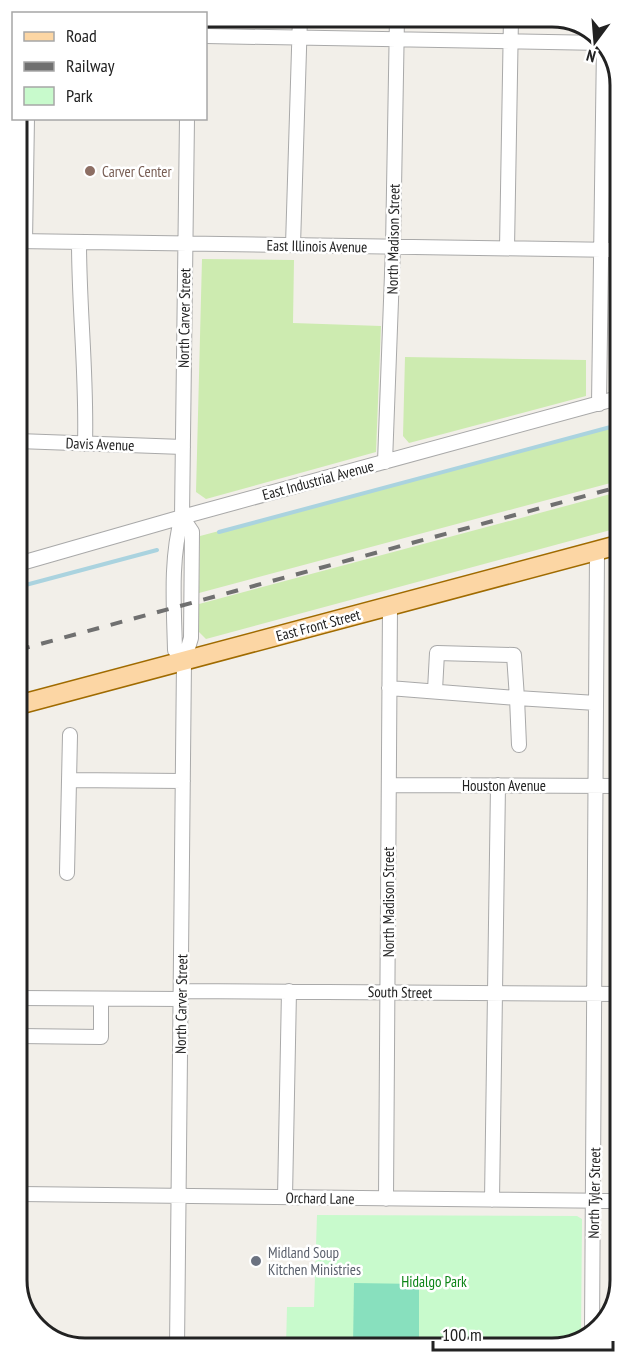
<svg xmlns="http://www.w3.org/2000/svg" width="637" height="1365" viewBox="0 0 637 1365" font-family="'PT Sans Narrow',sans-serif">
<rect width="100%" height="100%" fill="#f2efe9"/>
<!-- grass -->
<path fill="#cdebb0" d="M202,259L294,260L293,323L381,326L376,452L206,499L196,492Z
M617,265L618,376L612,369Z
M405,357L586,360V396L409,443L403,436Z
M618,426V481L199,593L200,536Z
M618,492V528L206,639L199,632V604Z"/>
<!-- park -->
<path fill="#c8facc" d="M317,1215L577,1216L582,1219L581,1340L574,1345L286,1347L287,1307H314Z"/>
<!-- pitch -->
<path fill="#88e0be" d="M354,1283L419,1284V1346H353Z"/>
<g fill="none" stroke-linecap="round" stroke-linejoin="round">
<!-- stream -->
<path stroke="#aad3df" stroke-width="4" d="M219,532L618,425
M18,587L157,550"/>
<defs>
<path id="minor" d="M206,36L603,43
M17,241L617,250
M25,241L27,118
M79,242C79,310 87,376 85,444
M293,245L300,17
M507,248L511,17
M599,404L604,45
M18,441L183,447
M385,462L393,247L397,17
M18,564L182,517L618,398
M184,661L175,650C174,607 170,559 182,517L187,118
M389,688L517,698L514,655L437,653L435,690
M519,745L517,698L596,703
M69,780L183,781
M389,785L619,786
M67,873L70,735
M181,991L620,994
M19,998L181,999
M19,1036L101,1037V999
M20,1194L620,1201
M285,1197L289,991
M386,1199L390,606
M492,1200L498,785
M592,1332L597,551
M177,1348L184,661L191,638L192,532L182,517"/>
<path id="major" d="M18,705L618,545"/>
</defs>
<!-- minor casing -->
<use href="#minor" stroke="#a9a9a9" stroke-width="16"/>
<!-- major casing -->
<use href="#major" stroke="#a06b00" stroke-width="21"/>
<!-- minor -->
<use href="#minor" stroke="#fff" stroke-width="14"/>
<!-- major -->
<use href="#major" stroke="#fcd6a4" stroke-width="18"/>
<!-- rail -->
<path stroke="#707070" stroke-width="4" stroke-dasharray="12 12" stroke-linecap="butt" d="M18,650L618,487"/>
</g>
<!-- markers -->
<circle fill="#8d6e63" stroke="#fff" stroke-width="2" cx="90" cy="171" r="6"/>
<circle fill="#6b7280" stroke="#fff" stroke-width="2" cx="256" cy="1261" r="6"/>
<g text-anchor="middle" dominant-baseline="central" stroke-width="5" stroke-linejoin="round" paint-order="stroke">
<!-- education labels -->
<g font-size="15" fill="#785e54" stroke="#fff" text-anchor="start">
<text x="102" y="171">Carver Center</text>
</g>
<!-- street labels -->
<g font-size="15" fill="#222" stroke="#fff">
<text transform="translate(393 239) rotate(-89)">North Madison Street</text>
<text transform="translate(317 246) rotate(1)">East Illinois Avenue</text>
<text transform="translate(184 318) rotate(-89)">North Carver Street</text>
<text transform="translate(100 444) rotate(2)">Davis Avenue</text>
<text transform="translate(318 480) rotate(-15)">East Industrial Avenue</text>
<text transform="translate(318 625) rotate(-15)">East Front Street</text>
<text x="504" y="785">Houston Avenue</text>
<text transform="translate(388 902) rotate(-90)">North Madison Street</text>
<text transform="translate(400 992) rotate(1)">South Street</text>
<text transform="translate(181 1004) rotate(-89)">North Carver Street</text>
<text transform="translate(594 1193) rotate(-89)">North Tyler Street</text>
<text transform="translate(320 1198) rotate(1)">Orchard Lane</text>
</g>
<!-- worship labels -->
<g font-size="15" fill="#5b616d" stroke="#fff" text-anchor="start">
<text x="268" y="1252">Midland Soup<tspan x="268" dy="17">Kitchen Ministries</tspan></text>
</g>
<!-- park labels -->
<g font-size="15" fill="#0c8416" stroke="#fff">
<text x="434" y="1281">Hidalgo Park</text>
</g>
</g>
<!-- crop -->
<path d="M0 0H637V1365H0ZM85 27H552A58 58 0 0 1 610 85V1280A58 58 0 0 1 552 1338H85A58 58 0 0 1 27 1280V85A58 58 0 0 1 85 27Z" fill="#fff" fill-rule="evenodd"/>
<path fill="none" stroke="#222" stroke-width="3" d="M85 27H552A58 58 0 0 1 610 85V1280A58 58 0 0 1 552 1338H85A58 58 0 0 1 27 1280V85A58 58 0 0 1 85 27Z"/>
<!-- legend -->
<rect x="12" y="12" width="195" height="108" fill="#ffffff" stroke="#a7a7a7" stroke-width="1.5"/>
<rect x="24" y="32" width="30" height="9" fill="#fcd6a4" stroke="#a7a7a7" stroke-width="1.5"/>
<text x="66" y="42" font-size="18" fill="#222222">Road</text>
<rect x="24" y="62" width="30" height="9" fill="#707070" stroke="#a7a7a7" stroke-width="1.5"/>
<text x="66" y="72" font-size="18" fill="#222222">Railway</text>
<rect x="24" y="87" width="30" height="18" fill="#c8facc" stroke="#a7a7a7" stroke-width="1.5"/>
<text x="66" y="102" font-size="18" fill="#222222">Park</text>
<!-- north arrow -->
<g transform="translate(595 42) rotate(196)" stroke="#ffffff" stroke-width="4.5" paint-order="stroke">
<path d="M0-4.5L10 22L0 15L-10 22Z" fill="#222222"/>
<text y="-9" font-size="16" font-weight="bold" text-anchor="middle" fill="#222222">N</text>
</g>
<!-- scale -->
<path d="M433 1341v9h180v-9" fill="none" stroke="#222222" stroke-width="3"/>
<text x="442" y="1341" font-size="18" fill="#222222" stroke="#ffffff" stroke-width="4.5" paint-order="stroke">100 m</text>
</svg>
